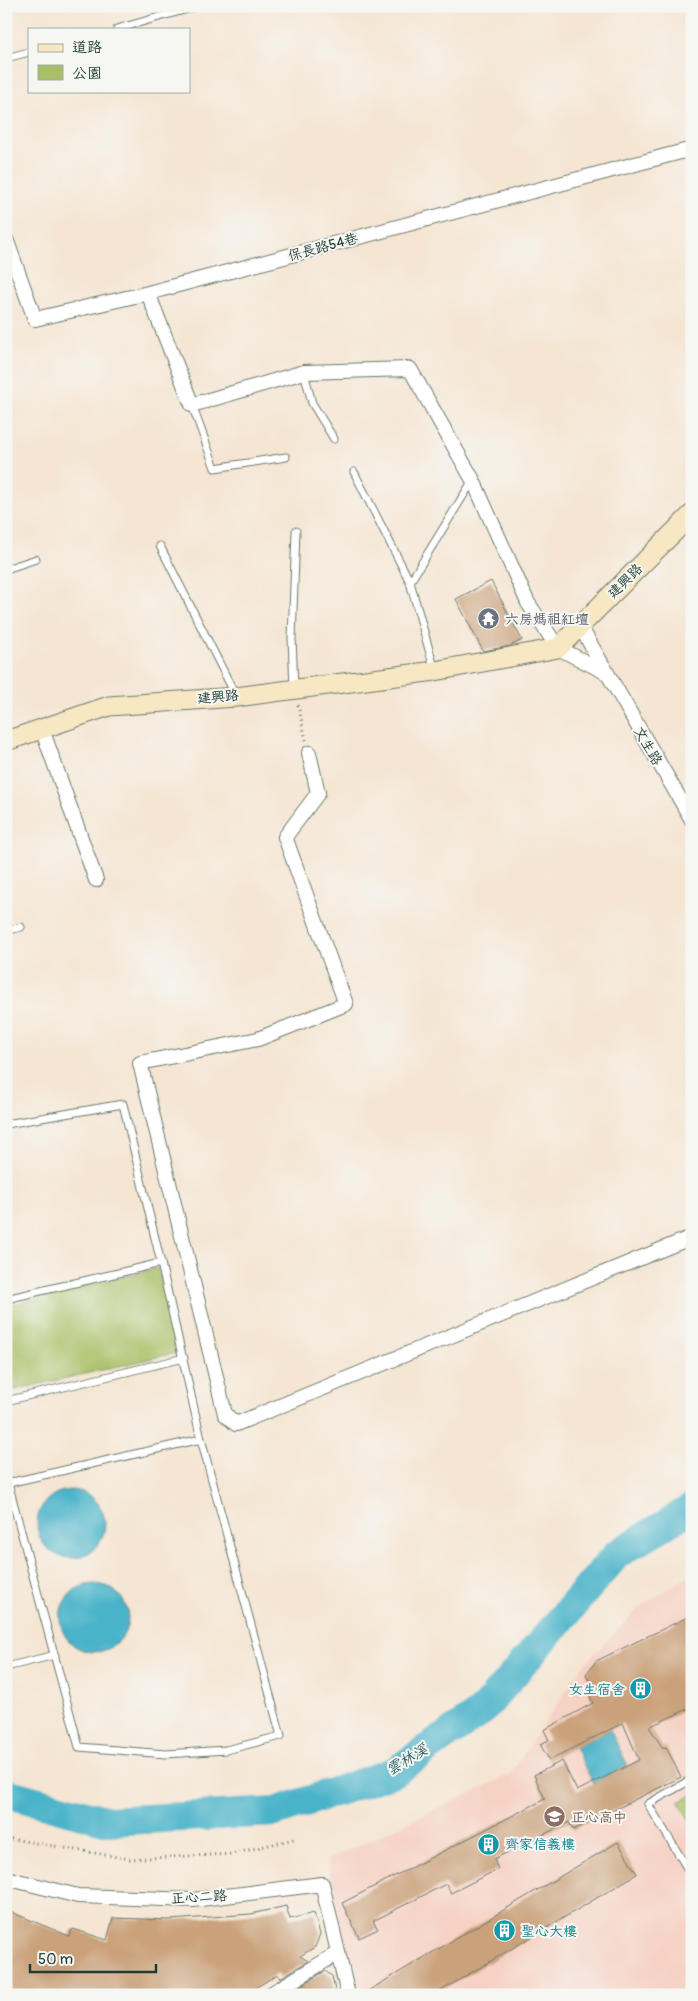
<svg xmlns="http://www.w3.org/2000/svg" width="698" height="2001" viewBox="0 0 698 2001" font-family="Pangolin,'LXGW WenKai TC',sans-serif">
<rect width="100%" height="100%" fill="#f6f6f2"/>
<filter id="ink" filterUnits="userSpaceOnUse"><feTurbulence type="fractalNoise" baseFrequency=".02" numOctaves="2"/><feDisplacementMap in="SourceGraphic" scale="10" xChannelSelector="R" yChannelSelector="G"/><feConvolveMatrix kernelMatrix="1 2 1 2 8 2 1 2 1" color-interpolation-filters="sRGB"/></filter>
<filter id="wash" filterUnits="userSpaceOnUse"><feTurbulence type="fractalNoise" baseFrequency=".0096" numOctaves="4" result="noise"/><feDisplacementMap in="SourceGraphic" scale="20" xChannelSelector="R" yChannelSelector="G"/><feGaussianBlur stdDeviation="1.12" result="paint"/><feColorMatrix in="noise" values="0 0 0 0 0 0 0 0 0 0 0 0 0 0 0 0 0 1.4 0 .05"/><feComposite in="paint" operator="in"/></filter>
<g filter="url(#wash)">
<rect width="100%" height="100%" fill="#f5e5d2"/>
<!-- built -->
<path fill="#f6d2c4" d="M692,1574V1995H355L327,1860L511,1774L581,1668L641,1606Z"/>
<!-- green -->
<path fill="#a8bf65" stroke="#647e4c" d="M158,1268L176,1353L6,1392V1306Z
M692,1795V1824L679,1802Z"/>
<!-- water -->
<path fill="#4ab3c9" stroke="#34787e" d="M37 1524a34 34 0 1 1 68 0a34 34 0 1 1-68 0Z
M60 1618a34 34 0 1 1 68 0a34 34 0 1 1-68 0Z
M610,1730L628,1766L593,1783L575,1747Z"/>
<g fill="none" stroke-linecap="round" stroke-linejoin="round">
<!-- river -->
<path stroke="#4ab3c9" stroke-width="30" d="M6,1793L108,1821L275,1812L394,1772L482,1711L617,1554L692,1508"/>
</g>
<g id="blocks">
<!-- building -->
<path fill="#caa17a" d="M491,581L522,640L510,646L483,651L456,599Z
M692,1615V1707L649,1727L663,1748L666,1747L681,1777L573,1830L569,1822L494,1859L498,1869L451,1893L446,1884L373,1921L378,1929L359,1938L342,1903L545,1799L534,1775L562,1761L577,1791L639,1760L623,1723L549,1760L540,1744L549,1740L544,1730L593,1703L587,1690L592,1687L586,1674L596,1661Z
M618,1842L637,1874L434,1995H361Z
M286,1906L290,1919L314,1913L320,1934L315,1947L300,1956L308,1961L280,1978L278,1974L244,1995H136L134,1992L125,1995H6V1910L69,1936L73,1929L107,1940L113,1918L170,1920L251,1914Z
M325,1971L332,1976L336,1995H290L289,1993Z"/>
</g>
</g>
<g filter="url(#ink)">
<use href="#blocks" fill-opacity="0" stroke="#6a786b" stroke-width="1"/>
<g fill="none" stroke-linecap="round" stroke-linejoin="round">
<defs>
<path id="lane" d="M117,29L198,6
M6,58L29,52
M304,372L312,403L334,439
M192,405L215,468L286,457
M354,472L410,582
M160,546L236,696
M6,569L36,559
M435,671L410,582L473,480
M294,688L292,638L296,531
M6,931L21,927
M6,1124L123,1104L161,1263L6,1299
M6,1401L184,1358
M6,1483H8L79,1747L166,1754L226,1750L281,1736L201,1439L161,1263
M8,1483L201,1439
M6,1667L55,1655
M692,1779L648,1804L692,1876"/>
<path id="street" d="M6,239L35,319L148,293L692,149
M148,293L192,405L304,372L410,369L473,480L528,603L558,648L605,672
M580,626L692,820
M42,729L96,880
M309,753L318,793L285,837L346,1004L258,1039L140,1063L225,1414L236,1424L692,1237
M6,1878L78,1896L193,1900L322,1884L348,1995
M269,1995L338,1953"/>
<path id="secondary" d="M6,741L109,706L236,697L435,671L558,648L692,514"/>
</defs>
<!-- lane casing -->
<use href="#lane" stroke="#6a786b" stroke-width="9"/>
<!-- street casing -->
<use href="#street" stroke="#6a786b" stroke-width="16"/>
<!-- secondary casing -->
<use href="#secondary" stroke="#6a786b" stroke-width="21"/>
<!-- path -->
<path stroke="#6a786b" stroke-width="3" stroke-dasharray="1 4" stroke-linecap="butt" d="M298,705L306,740
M6,1838L130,1859L232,1854L294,1839"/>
<!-- lane -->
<use href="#lane" stroke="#fff" stroke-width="7"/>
<!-- street -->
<use href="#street" stroke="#fff" stroke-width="14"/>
<!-- secondary -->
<use href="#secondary" stroke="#f7e8c3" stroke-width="19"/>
</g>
</g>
<!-- icons -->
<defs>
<symbol id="temple-disc" viewBox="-11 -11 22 22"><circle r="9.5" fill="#6b7280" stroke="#f6f6f2"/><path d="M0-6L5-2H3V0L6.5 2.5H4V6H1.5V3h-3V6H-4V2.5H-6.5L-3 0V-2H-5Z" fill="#fff"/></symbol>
<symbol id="building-disc" viewBox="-11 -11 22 22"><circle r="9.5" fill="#0f9aa8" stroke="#f6f6f2"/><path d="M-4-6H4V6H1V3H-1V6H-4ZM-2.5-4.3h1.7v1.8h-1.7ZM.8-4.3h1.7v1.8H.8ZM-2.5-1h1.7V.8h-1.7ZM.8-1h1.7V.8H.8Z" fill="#fff"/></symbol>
<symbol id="school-disc" viewBox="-11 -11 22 22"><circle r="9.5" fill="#8d6e63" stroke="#f6f6f2"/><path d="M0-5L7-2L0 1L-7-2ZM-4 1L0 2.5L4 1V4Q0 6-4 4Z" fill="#fff"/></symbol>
</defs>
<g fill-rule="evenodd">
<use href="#temple-disc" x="476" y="606" width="25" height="25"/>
<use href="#building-disc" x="628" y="1676" width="25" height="25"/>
<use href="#school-disc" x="542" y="1804" width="25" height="25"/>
<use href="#building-disc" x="476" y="1832" width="25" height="25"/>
<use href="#building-disc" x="492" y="1918" width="25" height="25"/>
</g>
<g text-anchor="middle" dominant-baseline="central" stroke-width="4" stroke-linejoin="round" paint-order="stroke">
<!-- street labels -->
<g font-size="14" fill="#1f3d34" stroke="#f6f6f2">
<text transform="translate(323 247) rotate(-15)">保長路54巷</text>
<text transform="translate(625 581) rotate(-45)">建興路</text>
<text transform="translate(218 697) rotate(-5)">建興路</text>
<text transform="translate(648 746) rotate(60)">文生路</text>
<text transform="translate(199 1897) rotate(-3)">正心二路</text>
</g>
<!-- worship labels -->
<g font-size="14" fill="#5b616d" stroke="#f6f6f2" text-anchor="start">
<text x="505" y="619">六房媽祖紅壇</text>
</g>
<!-- culture labels -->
<g font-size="14" fill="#0d838f" stroke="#f6f6f2" text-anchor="start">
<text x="625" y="1689" text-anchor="end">女生宿舍</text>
<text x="505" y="1844">齊家信義樓</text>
<text x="521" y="1931">聖心大樓</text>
</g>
<!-- education labels -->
<g font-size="14" fill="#785e54" stroke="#f6f6f2" text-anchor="start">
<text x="571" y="1817">正心高中</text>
</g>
<!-- water labels -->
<g font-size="15" font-style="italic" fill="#2c6061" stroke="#f6f6f2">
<text transform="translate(407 1760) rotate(-31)">雲林溪</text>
</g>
</g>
<!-- margin -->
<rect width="698" height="2001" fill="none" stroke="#f6f6f2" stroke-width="25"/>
<!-- legend -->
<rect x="28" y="28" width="162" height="65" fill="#f6f6f2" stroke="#a0aca6"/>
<rect x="38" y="44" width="25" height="8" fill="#f7e8c3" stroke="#a0aca6"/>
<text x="72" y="52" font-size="15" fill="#1f3d34">道路</text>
<rect x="38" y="65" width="25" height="15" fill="#a8bf65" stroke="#a0aca6"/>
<text x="72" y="78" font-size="15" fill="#1f3d34">公園</text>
<!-- scale -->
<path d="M30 1964v8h126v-8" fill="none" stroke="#1f3d34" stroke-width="2.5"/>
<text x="38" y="1964" font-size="15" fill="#1f3d34" stroke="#f6f6f2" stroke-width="4" paint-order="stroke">50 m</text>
</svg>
